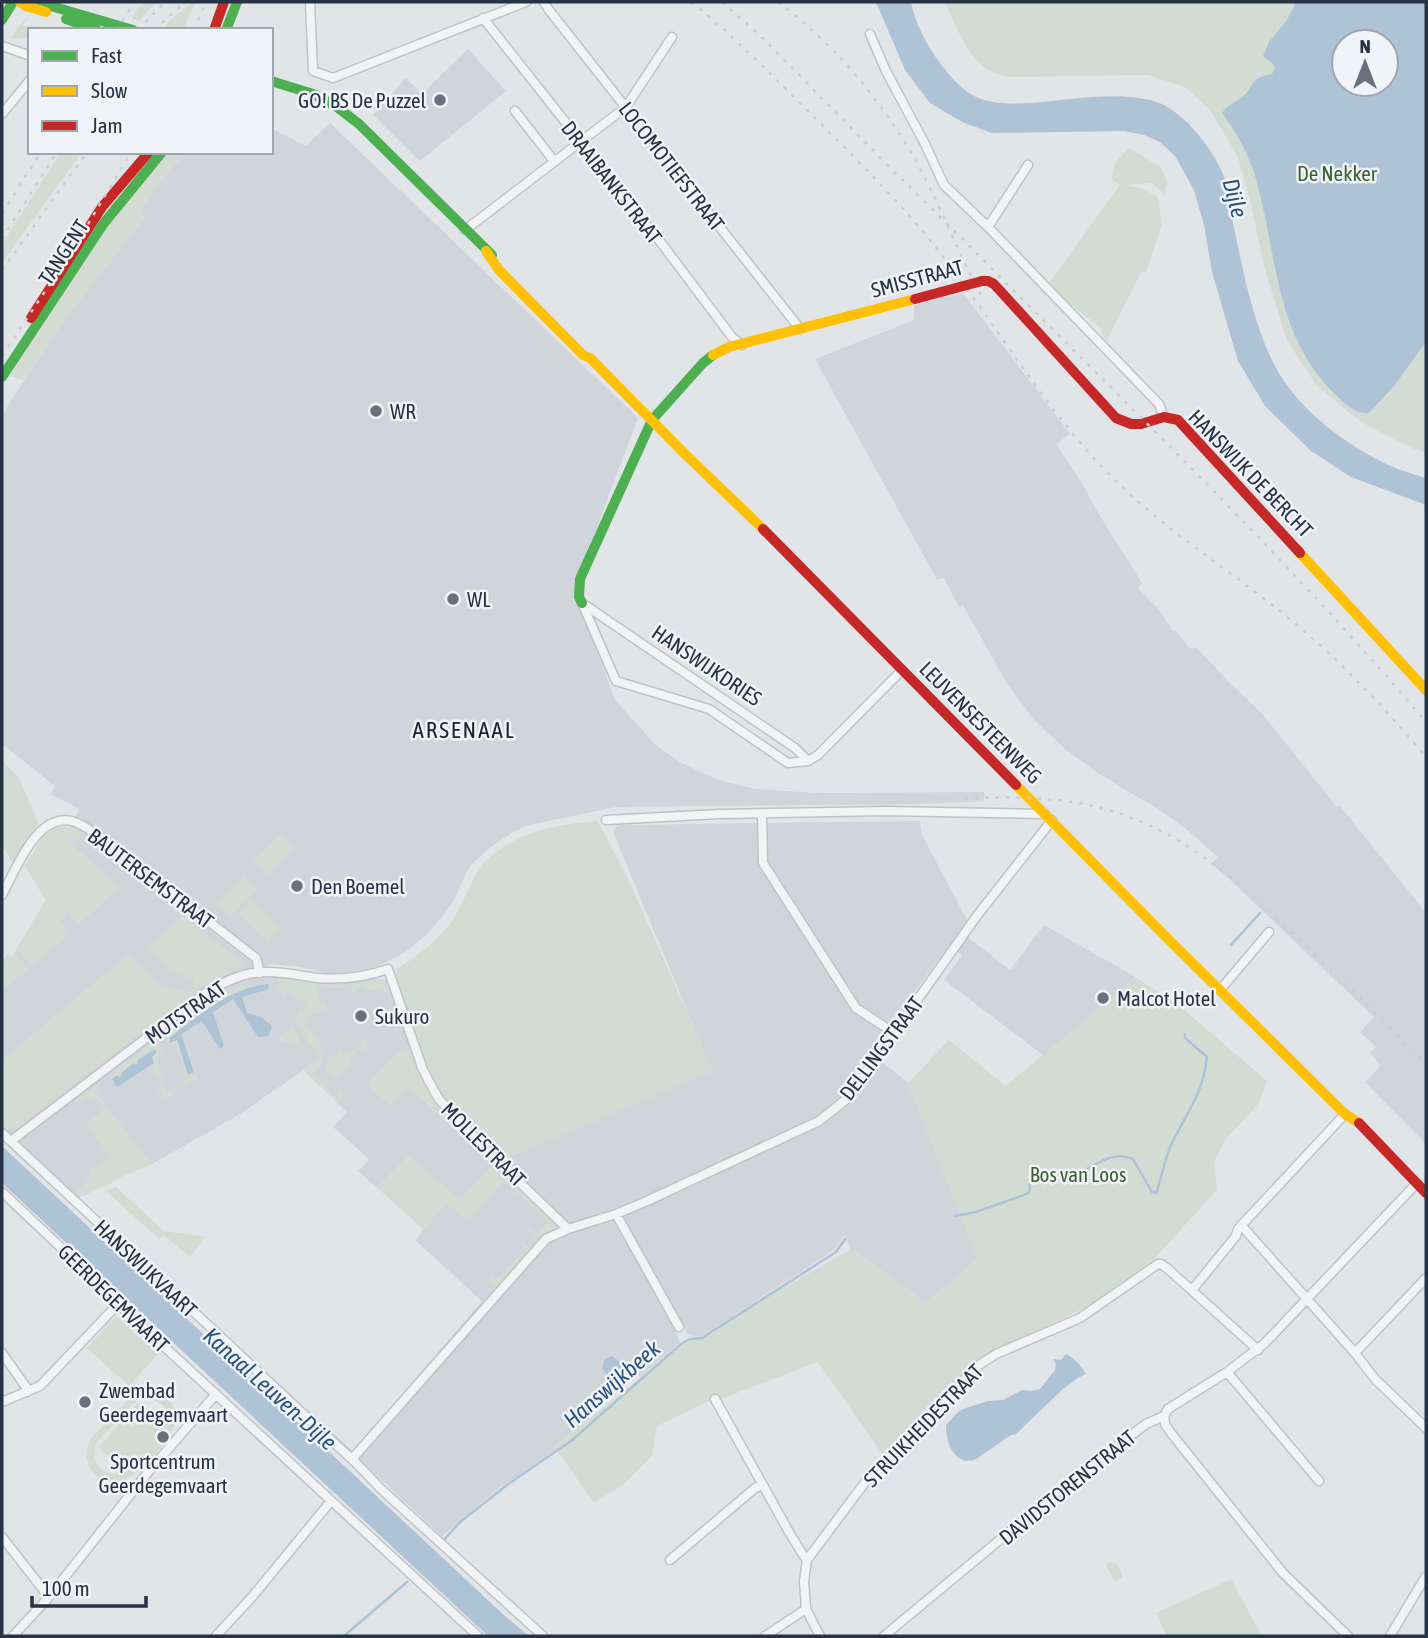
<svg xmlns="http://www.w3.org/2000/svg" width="1428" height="1638" viewBox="0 0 1428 1638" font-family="'Asap Condensed',sans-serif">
<rect width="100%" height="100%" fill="#e2e5e8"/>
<!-- built -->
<path fill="#d0d5dc" d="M468,49L506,91L420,161L373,115L406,78L422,94Z
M330,123L638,418L574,588L615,700L656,745L678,761L705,774L722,781L755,789L817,793L984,792V801L921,804L616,807L529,825L513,832L488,849L469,867L454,900L444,914L428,933L408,950L387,962L369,969L352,972L328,973L294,966L267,964L275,975L370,978L386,980L391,987L413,1051H399L368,1085L391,1105L408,1086L492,1165L500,1169L503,1160L712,1071L613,832L617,826L621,825L920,821L922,835L967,920L969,938L1010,970L1044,925L1134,976L1132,1019L1051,1061L944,980L962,955L949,945L891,1024H886L880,1032L883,1036L843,1086L851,1096L880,1060L908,1083L978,1259L926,1302L851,1249L844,1235L834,1250L701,1337L688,1335L676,1311L668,1317L680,1342L640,1377L628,1367L583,1426L566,1443L498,1489L442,1536L270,1377L353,1451L482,1301L415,1240L424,1229L358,1171L369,1159L333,1127L347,1112L304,1070L237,1116L152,1164L116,1179L111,1183L78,1198L2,1130V962L7,955L12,957L46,900L25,866L42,838L57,827H70L79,809L51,794L55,786L2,744V415L63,321L145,217L139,212L169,170L188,152H271V128L306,146Z
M963,293L1070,434L1056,444L1080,480L1102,519L1142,583L1138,588L1159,610L1173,631L1175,630L1189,648H1197L1227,680L1264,716L1337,807L1340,806L1426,913V1144L1365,1082L1381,1065L1370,1053L1376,1047L1360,1032L1374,1017L1225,875L1211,864L1218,857L1186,829L1156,808L1096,772L1064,748L1034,720L1006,682L963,605L959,607L944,578L937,580L815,359L914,320V305Z"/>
<!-- green -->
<path fill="#d3dcd2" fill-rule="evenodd" d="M144,2H156L139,21L132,19L138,7L142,6Z
M193,2H195L183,30L165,29L169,21Z
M945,2H1426V452L1414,449L1371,428L1351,414L1317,386L1287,341L1264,266L1250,200L1238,157L1210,110L1185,87L1148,75L1008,77C1001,75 992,73 987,69C965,54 956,25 945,2ZM1344,42H1386V84H1344Z
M27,17L28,18L22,26H38L41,30H30V37L12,39L15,31Z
M1129,148L1161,167L1167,182L1165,194L1151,183L1125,185L1141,188L1158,197L1162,225L1146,273L1142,271L1106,342L1100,327L1068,303L1049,283L1120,185L1112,179L1115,162Z
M61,152H82L2,263V244Z
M143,152H188L169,170L139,212L145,218L63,321L24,381L10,376Z
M2,761L18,776L38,822L36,829L15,861H11L2,844Z
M598,821L630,883L713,1071L503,1160L452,1108L437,1089L428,1072L395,978L397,969C417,956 435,943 450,924C463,906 469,884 481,866C484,861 491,856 497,852C525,829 563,824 598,821Z
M57,827H70L83,833L73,846L120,887L79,924L68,912L59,921L70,933L31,967L17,948L46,900L25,866L42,838Z
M281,834L295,848L267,875L253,861Z
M244,875L258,889L230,917L216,903Z
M251,899L281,928L267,942L238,913Z
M181,915L240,960L242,968L231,971L209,982L17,1127L2,1130V1061L129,953L161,985L190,993L195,979L171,972L146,948Z
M15,952L28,969L2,991V966L8,958L7,955L12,957Z
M277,976L316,983L344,986L343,988L317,987L320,1001H325L328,1010L309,1016L306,1020C315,1044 337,1050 313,1074L335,1095L339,1091L344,1095L338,1103L303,1070L318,1060L315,1052L297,1024L296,1017L301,1008L304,1010L307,1005L288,993L285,997L278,989Z
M1135,977L1176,1003L1267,1081L1259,1103L1225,1140L1214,1163L1217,1190L1154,1259L1089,1306L992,1352L974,1364L885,1458L818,1362L713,1402L711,1400L657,1426L652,1456L624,1484L594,1503L554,1446L683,1345L851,1249L926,1302L978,1259L908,1083L949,1040L1006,1086Z
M379,980L387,984L390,990L383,993L380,989L364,991L362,986L355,988L357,994L354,995L352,988L353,984Z
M244,983L246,989L232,994L217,1003L214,996Z
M211,998L213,1006L183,1028L181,1021Z
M177,1023L180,1030L169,1038L177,1040L188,1075L194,1072L181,1034L198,1079L184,1087L182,1082L188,1079L175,1044L169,1045L167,1037L169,1029Z
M293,1028L304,1048L296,1044L280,1041L279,1036Z
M157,1040L162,1054L156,1057L167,1093L174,1091V1094L165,1099L157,1090L162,1087L150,1068L154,1063H138L119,1077L118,1076L112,1079L110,1074Z
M363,1040L368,1044L367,1049L365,1051L361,1047L348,1061L352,1065L343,1075L341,1073L335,1079L324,1069L330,1057L341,1050L343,1054L361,1047L359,1041Z
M403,1048L413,1051L428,1091L452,1120L449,1124L408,1087L391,1105L368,1085L399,1051Z
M97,1084L100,1087L95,1092L152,1164L116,1179L111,1183L78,1198L74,1194C80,1187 92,1181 89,1171L109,1156L86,1123L105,1109L97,1098L93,1101L90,1097L75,1105L73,1102Z
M409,1155L459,1199L493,1165L518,1184L513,1189L504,1182L467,1221L446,1203L424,1230L377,1187Z
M116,1187L164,1231L206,1237L190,1257L163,1235L159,1239L106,1191Z
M518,1187H520L554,1220V1226L538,1243L533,1240L535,1236L527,1228L526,1225L537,1234L548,1222L517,1193L513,1196L511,1194Z
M522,1241L531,1249L495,1288L487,1281L492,1274L498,1278L525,1248L520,1244Z
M116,1316L158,1354L129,1386L87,1348Z
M149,1390C158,1392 167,1395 172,1404C187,1430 152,1456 135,1474C127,1479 119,1483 109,1482C88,1478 81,1454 91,1438L134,1393L140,1391ZM141,1399C160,1398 172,1408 165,1427L138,1403L98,1447L124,1472C103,1479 89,1462 97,1442L134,1403Z
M1109,1562C1119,1562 1120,1569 1123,1577L1115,1582L1106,1565Z
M1231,1579L1262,1636H1167L1156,1613Z"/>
<!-- water -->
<path fill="#aec3d6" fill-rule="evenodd" d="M876,2H911C915,23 927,46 940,63C950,76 960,88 974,96C991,105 1013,104 1031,103C1071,100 1125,89 1162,104C1171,108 1181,117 1188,123C1205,141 1223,166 1228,190C1231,206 1232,222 1236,237C1244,277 1253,317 1269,354C1290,403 1339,441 1386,464C1399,470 1413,474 1426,478V505L1351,477L1311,451L1265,406L1238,361L1212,272L1204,225L1194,190L1175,156L1160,142L1144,135L1124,131L992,133L962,122L930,103L905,70Z
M1296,2H1426V342L1394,386L1369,413C1357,415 1345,404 1337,396C1274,337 1278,256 1256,179C1249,155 1237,133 1222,113C1230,103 1231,105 1240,99C1255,89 1247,78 1272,74L1275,68L1274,65L1263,56L1269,42L1287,20ZM1344,42H1386V84H1344Z
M268,984L269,989L242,997L247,1013L261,1017L272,1026L269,1036L258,1037L233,999L213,1012L224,1046L220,1049L202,1021L181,1034L194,1072L188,1075L177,1040L170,1043L169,1038C199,1016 229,988 268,984Z
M154,1049L157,1052L152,1057L154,1063L117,1087L112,1079L118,1075L119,1077L122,1075L121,1073L134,1063L136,1065L138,1063L137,1061Z
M2,1146L506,1617L529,1636H488L2,1183Z
M1066,1354C1073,1356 1083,1368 1086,1374L1078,1378L1063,1389L1016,1434L1011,1435L976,1459C956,1468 945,1442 946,1425L959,1411L966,1408L988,1401L1003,1400L1022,1390L1032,1391L1040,1389L1055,1370L1056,1364L1053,1359L1061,1360Z
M611,1356L615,1358L629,1373L620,1383L612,1380L602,1368L604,1360Z"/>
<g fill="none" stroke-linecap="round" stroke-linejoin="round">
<!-- stream -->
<path stroke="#aec3d6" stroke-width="2.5" d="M1231,945L1260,913
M955,1216L976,1212L1021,1196L1028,1193L1030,1189L1029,1185L1045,1171C1055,1171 1064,1178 1074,1175C1094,1168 1110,1149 1133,1159L1152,1192L1155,1193L1157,1191C1162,1175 1165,1158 1172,1143C1187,1112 1203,1094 1207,1057L1185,1038V1034
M442,1542L459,1523L507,1485L571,1441L681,1344L690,1339L702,1338L836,1252L845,1239
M344,1636L407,1582"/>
<defs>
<path id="street" d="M310,2L313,71L333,78L526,2
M544,2L549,10L800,329
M483,18L662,244L732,337L742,345
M870,34L886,71L925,144L944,185L988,227L1159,404L1164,417
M2,46L28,55
M515,111L554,161
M2,114L30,80
M988,227L1028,165
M465,230L626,107L672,37
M808,761L788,763L709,709L616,681L582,603L795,748L808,761L818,755L902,670
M762,814L763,863L856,1008L894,1033
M606,820L720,814L886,811L1045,814
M2,895C16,870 36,813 72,821C83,824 91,831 100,837L256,958L260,973
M1220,990L1269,932
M2,1133L357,1464L381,1489L543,1636
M11,1141L208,991C220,985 233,977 248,974C272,969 294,975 318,978C342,980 365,977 388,969L423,1070L438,1098L492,1156L568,1229
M2,1192L91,1276L118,1304L478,1636
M616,1214L679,1327
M1241,1225L1355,1353L1375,1379L1426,1428
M1192,1290L1236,1236L1238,1229L1345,1114
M2,1353L26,1387L27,1392
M1355,1353L1426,1278
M1227,1372L1319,1481
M715,1399L789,1532L803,1555L807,1560
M2,1402L40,1386L118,1304
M1164,1416L1165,1424L1171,1433L1283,1573L1348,1636
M352,1459L546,1239L568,1229L616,1214L647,1201L819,1121L848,1098L976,917L1052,820
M2,1537L49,1597
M670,1560L754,1489L762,1484
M13,1636L49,1597L149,1471L216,1394
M216,1636L252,1597L331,1501
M765,1636L806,1609
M820,1636L806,1609L804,1581L807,1560L863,1485L885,1462L934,1419L963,1381L979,1365L996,1354L1080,1318L1158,1264H1161L1168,1269L1258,1350
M884,1636L1067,1484L1146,1424L1164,1416L1168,1409L1227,1372L1265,1343L1417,1183
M1390,1636L1426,1576"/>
</defs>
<!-- street casing -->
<use href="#street" stroke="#c0c3c6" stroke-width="11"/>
<!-- street -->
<use href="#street" stroke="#f2f3f4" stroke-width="8"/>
<!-- fast -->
<path stroke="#4caf50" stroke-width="10" d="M37,2L133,30
M66,19L97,30
M2,20L13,2
M226,30L237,2
M271,81L313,94L337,107L359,124L492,255
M2,377L104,223L162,152
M582,603L579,597L580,579L652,420L703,363L713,355"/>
<!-- slow -->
<path stroke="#ffc107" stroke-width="10" d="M20,2L26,6L46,12
M486,251L499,270L583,355L590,358L685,454L763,529
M713,355L729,347L915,299
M1300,553L1426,690
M1016,785L1168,939L1345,1114L1359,1123"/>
<!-- jam -->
<path stroke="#c62828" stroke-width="10" d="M214,30L224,2
M982,281H988L994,284L1116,418L1131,424H1141L1164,417L1178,420L1300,553
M31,318L102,207L149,152
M763,529L1016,785
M1359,1123L1426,1193"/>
<!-- rail -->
<path stroke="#cbcdd0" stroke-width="2.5" stroke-dasharray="3.5 7" stroke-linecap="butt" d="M691,2C734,36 772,76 811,114C859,162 907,209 948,263C999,331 1044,405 1102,467C1160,528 1232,571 1296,624C1344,664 1386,710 1426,757
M722,2C773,45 818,95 865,142C909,187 955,231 999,276C1145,422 1293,565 1426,722
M778,2C839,48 890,110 925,178C945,217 960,257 981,295
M117,30L134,2
M138,30L165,2
M154,30L185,2
M194,30L206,2
M2,213L41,152
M2,239L57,152
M2,270L87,152
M2,356L75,246L131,152
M964,798C1014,797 1063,796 1112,811C1188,834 1241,885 1298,938C1342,980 1384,1022 1426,1065"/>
<!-- jam-bridge -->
<path stroke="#c62828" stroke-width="10" d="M915,299L982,281"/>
</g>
<!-- markers -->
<g fill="#68717d" stroke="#f0f3f8" stroke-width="2.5">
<circle cx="440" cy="100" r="7"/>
<circle cx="376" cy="411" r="7"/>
<circle cx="453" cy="599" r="7"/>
<circle cx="297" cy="886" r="7"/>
<circle cx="1103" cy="998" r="7"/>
<circle cx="361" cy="1016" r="7"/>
<circle cx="85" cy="1402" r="7"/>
<circle cx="163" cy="1437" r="7"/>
</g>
<g text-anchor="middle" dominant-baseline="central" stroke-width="5" stroke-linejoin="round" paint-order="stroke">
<!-- poi labels -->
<g font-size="21" fill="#273344" stroke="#f0f3f8" text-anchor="start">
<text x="426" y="100" text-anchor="end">GO! BS De Puzzel</text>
<text x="390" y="411">WR</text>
<text x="467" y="599">WL</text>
<text x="311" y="886">Den Boemel</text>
<text x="1117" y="998">Malcot Hotel</text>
<text x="375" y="1016">Sukuro</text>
<text x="99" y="1390">Zwembad<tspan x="99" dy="24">Geerdegemvaart</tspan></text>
<text x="163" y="1461" text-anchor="middle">Sportcentrum<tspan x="163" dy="24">Geerdegemvaart</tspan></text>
</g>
<!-- street labels -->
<g font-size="21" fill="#273344" stroke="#f0f3f8">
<text transform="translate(672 166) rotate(52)">LOCOMOTIEFSTRAAT</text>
<text transform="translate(612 182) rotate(52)">DRAAIBANKSTRAAT</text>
<text transform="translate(63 252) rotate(-57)">TANGENT</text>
<text transform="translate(917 278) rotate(-15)">SMISSTRAAT</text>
<text transform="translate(1251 473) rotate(46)">HANSWIJK DE BERCHT</text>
<text transform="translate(707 665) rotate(34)">HANSWIJKDRIES</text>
<text transform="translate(981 722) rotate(45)">LEUVENSESTEENWEG</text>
<text transform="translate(151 878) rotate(37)">BAUTERSEMSTRAAT</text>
<text transform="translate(185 1012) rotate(-35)">MOTSTRAAT</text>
<text transform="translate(881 1048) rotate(-53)">DELLINGSTRAAT</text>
<text transform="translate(484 1144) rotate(45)">MOLLESTRAAT</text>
<text transform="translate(146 1268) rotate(43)">HANSWIJKVAART</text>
<text transform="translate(114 1298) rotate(44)">GEERDEGEMVAART</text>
<text transform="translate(923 1425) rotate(-46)">STRUIKHEIDESTRAAT</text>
<text transform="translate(1067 1487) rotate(-39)">DAVIDSTORENSTRAAT</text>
</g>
<!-- park labels -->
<g font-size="21" fill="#3d6132" stroke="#f0f3f8">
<text x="1337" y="173">De Nekker</text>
<text x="1078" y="1174">Bos van Loos</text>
</g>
<!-- water labels -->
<g font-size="23" font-style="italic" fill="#2c537c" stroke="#f0f3f8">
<text transform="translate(1235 198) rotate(75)">Dijle</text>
<text transform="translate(612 1384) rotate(-41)">Hanswijkbeek</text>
<text transform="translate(270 1389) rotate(42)">Kanaal Leuven-Dijle</text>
</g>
<!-- neighbourhood labels -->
<g font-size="23" letter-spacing="2" fill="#192334" stroke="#f0f3f8">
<text x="464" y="730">ARSENAAL</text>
</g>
</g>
<!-- border -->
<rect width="1428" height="1638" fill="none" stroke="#273344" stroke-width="7"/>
<!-- legend -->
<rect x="28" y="28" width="245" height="126" fill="#f0f3f8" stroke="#a0a6b0" stroke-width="2"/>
<rect x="42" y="51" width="35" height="10" fill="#4caf50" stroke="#a0a6b0" stroke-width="2"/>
<text x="91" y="63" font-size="21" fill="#273344">Fast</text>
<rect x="42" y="86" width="35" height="10" fill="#ffc107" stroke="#a0a6b0" stroke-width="2"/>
<text x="91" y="98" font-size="21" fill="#273344">Slow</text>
<rect x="42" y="121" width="35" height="10" fill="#c62828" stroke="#a0a6b0" stroke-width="2"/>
<text x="91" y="133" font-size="21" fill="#273344">Jam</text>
<!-- north arrow -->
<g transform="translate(1365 63)"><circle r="33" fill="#f0f3f8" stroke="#a0a6b0" stroke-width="2"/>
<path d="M0-5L12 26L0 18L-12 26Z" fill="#68717d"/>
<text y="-10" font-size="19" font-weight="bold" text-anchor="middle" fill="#273344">N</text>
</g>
<!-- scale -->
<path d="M32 1596v10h114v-10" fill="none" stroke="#273344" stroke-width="3.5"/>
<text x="42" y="1596" font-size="21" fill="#273344" stroke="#f0f3f8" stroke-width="5" paint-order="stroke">100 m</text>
</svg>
